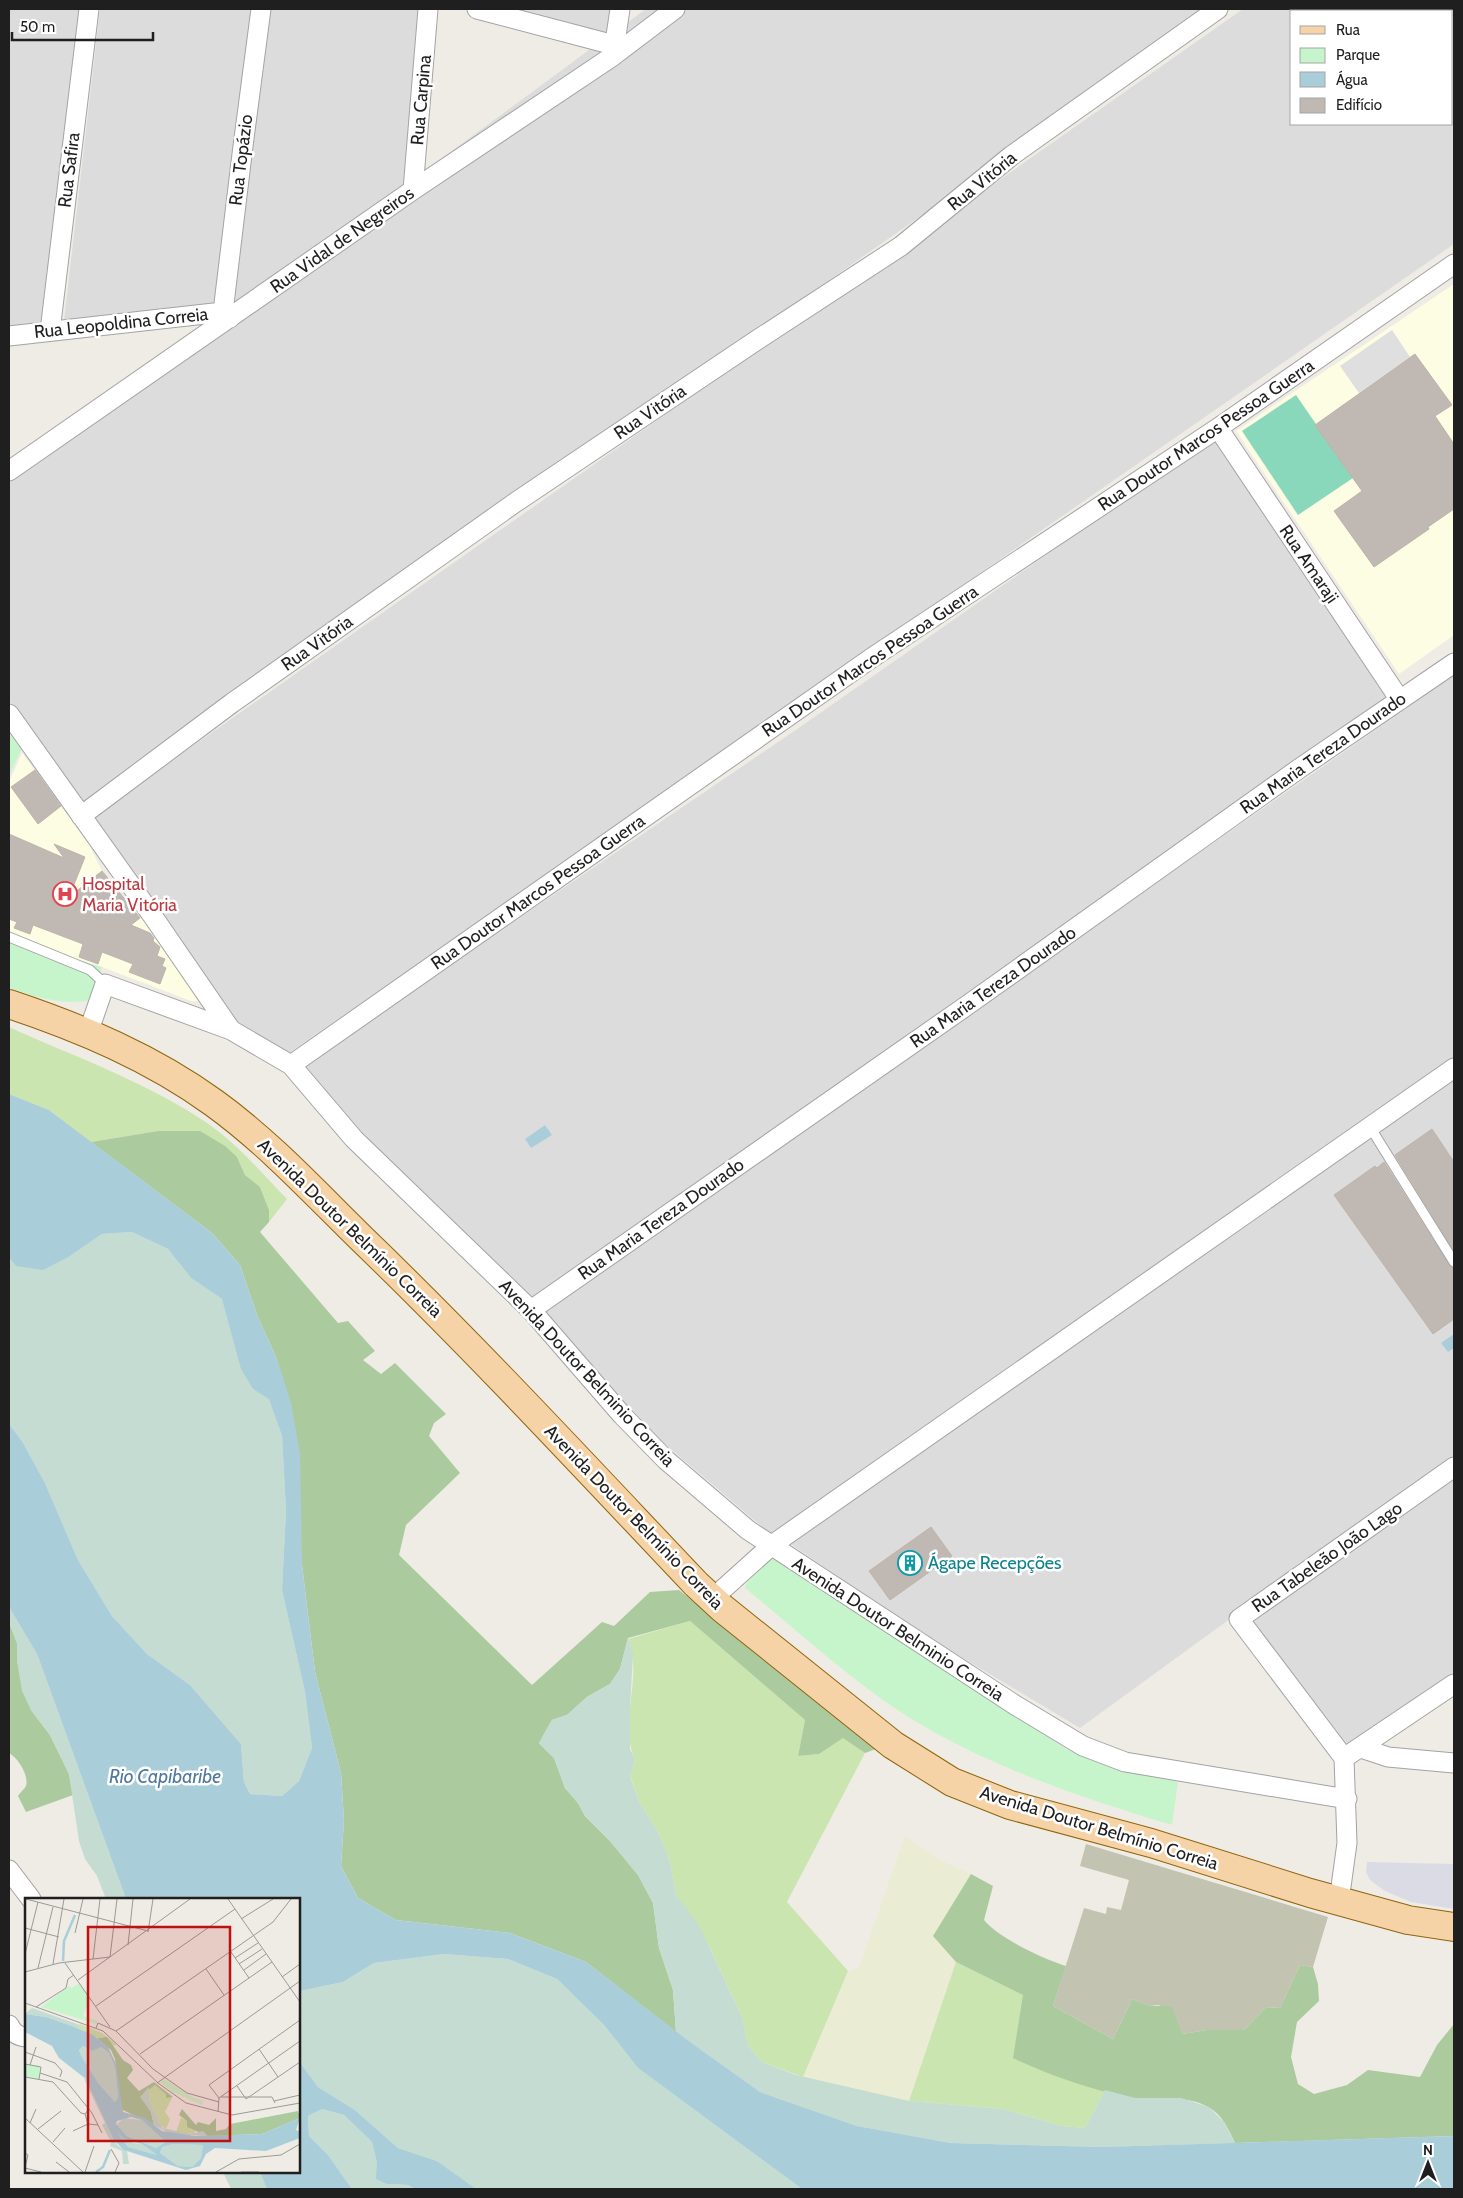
<svg xmlns="http://www.w3.org/2000/svg" width="1463" height="2198" viewBox="0 0 1463 2198" font-family="Cabin,sans-serif">
<rect width="100%" height="100%" fill="#efece6"/>
<!-- residential -->
<path fill="#dddcdc" fill-rule="evenodd" d="M9,9H92L44,324L9,329Z
M100,9H254L216,305L64,321Z
M271,9H421L407,184L608,36L514,9H613L609,36L646,9H1216L82,804L9,700V476L232,306Z
M1243,9H1454V244L289,1053L237,1025L93,816ZM1292,11H1452V124H1292Z
M1214,438L1391,696L532,1300L401,1175L302,1066L803,725Z
M1454,675V1060L773,1536L640,1423L542,1312Z
M1454,1067V1458L1450,1461L1448,1460L1080,1728L929,1638L789,1543Z
M1454,1474V1672L1344,1747L1250,1619Z"/>
<!-- education -->
<path fill="#fcfde2" d="M1454,284V635L1399,674L1236,431Z
M22,753L90,846L102,871L140,918L144,919L201,999L198,1001H191L102,967L9,939V782Z"/>
<!-- construction -->
<path fill="#c3c3b2" d="M1086,1844L1328,1917L1313,1967L1300,1965L1280,2008L1266,2007L1244,2030H1207L1182,2034L1159,2005H1148L1132,1999L1113,2039L1053,2006L1084,1908L1106,1914L1107,1907L1121,1910L1129,1880L1080,1866Z"/>
<!-- farmland -->
<path fill="#eaecd3" d="M905,1836L938,1859L971,1874L933,1936L956,1962L909,2101L803,2077L848,1971L859,1968Z"/>
<!-- grass -->
<path fill="#cae5b0" d="M9,1027C73,1056 141,1080 201,1119C234,1140 260,1171 287,1199L269,1222V1210L260,1187L245,1175L237,1157L158,1131L91,1142L49,1110L9,1094Z
M690,1621L805,1720L798,1756L819,1754L843,1737L865,1753L787,1902L848,1971L803,2077L762,2062L748,2046L742,2017L710,1948L676,1895L669,1858L658,1832L640,1803L630,1776L635,1759C620,1727 638,1688 632,1654C632,1649 629,1643 628,1639Z
M956,1962L1024,1995L1084,2084L1105,2090L1085,2128L1062,2126L1003,2109L909,2101Z"/>
<!-- forest -->
<path fill="#abcb9e" d="M158,1131H200L225,1146L237,1157L245,1175L260,1187L269,1210V1222L260,1232L338,1323L348,1321L375,1351L363,1360L381,1374L395,1363L446,1414L434,1423L429,1436L460,1473L406,1525L399,1555L532,1685L602,1622L614,1626L650,1592L679,1590L876,1749L865,1753L843,1738L819,1754L798,1756L805,1720L690,1621L628,1638L620,1669L610,1684L587,1697L567,1715L552,1720L539,1743L554,1758L565,1788L578,1803L585,1816L610,1841L638,1875L653,1903L659,1948L673,1990L676,2032L586,1962L510,1933L396,1920L358,1898L341,1866L344,1820L341,1773L315,1672L277,1359L257,1315L240,1265L212,1233L91,1142Z
M9,1622L17,1643V1661L31,1710L50,1735L69,1774L73,1795L26,1812L18,1796C20,1793 24,1789 26,1786C29,1775 18,1758 9,1753L10,1721Z
M971,1874L993,1886L984,1920C1000,1939 1042,1958 1066,1966L1053,2006L1113,2039L1132,1999L1148,2005L1172,2007L1182,2034L1207,2030H1244L1266,2007L1280,2008L1300,1965L1313,1967L1318,1984L1319,2001L1297,2022L1291,2057L1298,2084L1314,2094L1347,2085L1368,2070L1420,2077L1437,2045L1454,2024V2136L1235,2143C1229,2130 1222,2114 1208,2107C1182,2093 1159,2103 1133,2098C1092,2090 1051,2076 1013,2058L1023,1995L956,1962L933,1936Z"/>
<!-- wetland -->
<path fill="#c4dcd1" d="M132,1232L168,1249L191,1278L222,1299L253,1389L269,1398L282,1436L286,1511L282,1590L305,1692L312,1748L299,1781L282,1796L250,1794L244,1782L241,1744L190,1685L147,1654L112,1616L78,1560L45,1483L22,1441L9,1424V1258L16,1266L70,1256L102,1234Z
M9,1607L37,1654L126,1899H106L97,1876L85,1859L79,1841L69,1774L50,1735L31,1710L22,1691L17,1661V1643L9,1622Z
M628,1638L633,1654L630,1709V1749L635,1759L630,1777L640,1803L658,1832L669,1858L676,1895L699,1925L742,2017L748,2046L762,2062L796,2075L909,2101L1003,2109L1062,2126L1085,2128L1105,2090L1135,2098H1181L1209,2107L1224,2122L1235,2143L1101,2147L951,2143L857,2126L760,2092L676,2032L673,1990L659,1948L653,1903L638,1875L610,1841L585,1816L578,1803L565,1788L554,1758L539,1743L552,1720L567,1715L587,1697L610,1684L620,1669Z
M444,1954L508,1959L557,1979L604,2025L638,2068L802,2189H475L437,2161L398,2148L355,2110L318,2087L299,2061V1993L300,1991L343,1982L374,1963Z
M322,2109L344,2115L372,2142L377,2163L387,2184L408,2185L415,2189H352L328,2155L309,2136L308,2116Z
M223,2172H260L267,2189H231Z"/>
<!-- park -->
<path fill="#c7f5cb" d="M9,714L26,740L9,776Z
M9,939L102,967L91,1000C64,1006 35,997 9,988Z
M776,1555L973,1689L1068,1750L1123,1771L1178,1782L1172,1825C1089,1800 1007,1773 932,1731C864,1693 805,1637 745,1588L747,1582Z"/>
<!-- pitch -->
<path fill="#8ad8bb" d="M1296,395L1353,478L1298,515L1242,431Z"/>
<!-- parking -->
<path fill="#dfdfdf" d="M1392,330L1410,357L1359,393L1340,366Z"/>
<!-- plaza -->
<path fill="#dbdbe5" d="M1367,1862L1454,1864V1909L1411,1902L1385,1891L1370,1880L1366,1872Z"/>
<!-- water -->
<path fill="#aaced9" d="M9,1094L49,1110L212,1233L240,1265L257,1315L277,1359L291,1403L300,1454L302,1565L315,1672L341,1773L344,1820L341,1866L358,1898L396,1920L510,1933L586,1962L686,2039L760,2092L857,2126L951,2143L1101,2147L1454,2136V2189H802L638,2068L604,2025L557,1979L508,1959L444,1954L374,1963L343,1982L300,1991L299,1993V1899H126L37,1654L9,1607V1424L22,1441L45,1483L78,1560L112,1616L147,1654L190,1685L241,1744L244,1782L250,1794L282,1796L299,1781L312,1748L305,1692L282,1590L286,1511L282,1436L269,1399L253,1389L241,1369L222,1299L191,1278L168,1249L132,1232L102,1234L70,1256L43,1270L16,1266L9,1258Z
M545,1125L552,1135L531,1148L525,1139Z
M1454,1334V1348L1448,1352L1441,1343Z
M299,2061L318,2087L355,2110L398,2148L437,2161L476,2189H415L408,2185L387,2184L376,2179L377,2163L372,2142L344,2115L322,2109L308,2116L309,2136L328,2155L352,2189H267L260,2172H299Z"/>
<!-- building -->
<path fill="#bfb8b3" stroke="#c0b4aa" d="M1415,354L1452,405L1435,416L1454,444V509L1428,527L1429,529L1374,567L1334,511L1362,491L1315,425Z
M35,770L61,806L38,824L11,787Z
M9,834L64,858L54,844L85,857L69,897L102,871L140,918L131,925L150,933L154,938L153,941L160,947L157,956L165,959L162,966L166,968L160,984L129,972L133,964L102,952L98,964L79,957L83,944L33,925L30,934L14,928L17,922L9,919Z
M1432,1129L1454,1162V1251L1395,1155Z
M1384,1162L1449,1265L1454,1268V1319L1433,1334L1334,1195L1375,1166L1377,1168Z
M931,1527L952,1556L890,1600L869,1571Z"/>
<g fill="none" stroke-linecap="round" stroke-linejoin="round">
<defs>
<path id="service" d="M9,937L90,970L105,984
M1370,1127L1454,1262"/>
<path id="minor" d="M477,9L614,45
M613,56L620,9
M413,190L428,9
M223,312L243,146L261,9
M50,331L89,9
M9,336L223,312L230,318
M1218,428L1400,700
M9,471L413,190L613,56L675,9
M9,714L152,915L231,1030
M81,816L232,703L516,502L757,340L901,246L1011,156L1218,9
M88,1033L105,984L231,1030L291,1065L354,1139L531,1310L622,1415L666,1460L748,1530L1015,1705L1083,1746L1125,1762L1347,1799
M291,1065L870,659L1218,428L1454,264
M531,1310L969,1004L1300,768L1454,663
M712,1599L772,1545L1454,1068
M1361,1748L1388,1757L1454,1763
M1344,1758L1454,1684
M9,1870L31,1899
M1339,1901L1347,1843L1344,1758L1239,1619L1454,1467
M9,2025C13,2033 17,2036 26,2037"/>
<path id="primary" d="M9,1004C81,1028 152,1058 214,1103C268,1142 314,1192 362,1239C477,1350 586,1468 696,1584L722,1608L893,1745L952,1782L1010,1805L1151,1843L1310,1893L1408,1920L1454,1927"/>
</defs>
<!-- service casing -->
<use href="#service" stroke="#a3a3a3" stroke-width="11"/>
<!-- minor casing -->
<use href="#minor" stroke="#a3a3a3" stroke-width="21"/>
<!-- primary casing -->
<use href="#primary" stroke="#8f650b" stroke-width="30"/>
<!-- service -->
<use href="#service" stroke="#fff" stroke-width="9"/>
<!-- minor -->
<use href="#minor" stroke="#fff" stroke-width="19"/>
<!-- primary -->
<use href="#primary" stroke="#f5d3a6" stroke-width="28"/>
</g>
<!-- icons -->
<defs>
<symbol id="hospital-ring" viewBox="-11 -11 22 22"><circle r="9.5" fill="#fff" stroke="#e0444e" stroke-width="1.5"/><path d="M-5-5h3v3.5h4V-5h3V5h-3V1.5h-4V5h-3Z" fill="#e0444e"/></symbol>
<symbol id="building-ring" viewBox="-11 -11 22 22"><circle r="9.5" fill="#fff" stroke="#0f9aa8" stroke-width="1.5"/><path d="M-4-6H4V6H1V3H-1V6H-4ZM-2.5-4.3h1.7v1.8h-1.7ZM.8-4.3h1.7v1.8H.8ZM-2.5-1h1.7V.8h-1.7ZM.8-1h1.7V.8H.8Z" fill="#0f9aa8"/></symbol>
</defs>
<g fill-rule="evenodd">
<use href="#hospital-ring" x="51" y="880" width="28" height="28"/>
<use href="#building-ring" x="896" y="1549" width="28" height="28"/>
</g>
<g text-anchor="middle" dominant-baseline="central" stroke-width="5" stroke-linejoin="round" paint-order="stroke">
<!-- street labels -->
<g font-size="18" fill="#1f1f1f" stroke="#fff">
<text transform="translate(421 100) rotate(-85)">Rua Carpina</text>
<text transform="translate(241 160) rotate(-83)">Rua Topázio</text>
<text transform="translate(69 170) rotate(-83)">Rua Safira</text>
<text transform="translate(982 181) rotate(-39)">Rua Vitória</text>
<text transform="translate(342 240) rotate(-35)">Rua Vidal de Negreiros</text>
<text transform="translate(121 323) rotate(-6)">Rua Leopoldina Correia</text>
<text transform="translate(650 412) rotate(-34)">Rua Vitória</text>
<text transform="translate(1206 435) rotate(-34)">Rua Doutor Marcos Pessoa Guerra</text>
<text transform="translate(1309 564) rotate(56)">Rua Amaraji</text>
<text transform="translate(317 643) rotate(-35)">Rua Vitória</text>
<text transform="translate(870 661) rotate(-34)">Rua Doutor Marcos Pessoa Guerra</text>
<text transform="translate(1323 753) rotate(-35)">Rua Maria Tereza Dourado</text>
<text transform="translate(538 892) rotate(-35)">Rua Doutor Marcos Pessoa Guerra</text>
<text transform="translate(993 987) rotate(-35)">Rua Maria Tereza Dourado</text>
<text transform="translate(661 1219) rotate(-35)">Rua Maria Tereza Dourado</text>
<text transform="translate(350 1228) rotate(44)">Avenida Doutor Belmínio Correia</text>
<text transform="translate(587 1373) rotate(47)">Avenida Doutor Belminio Correia</text>
<text transform="translate(634 1517) rotate(46)">Avenida Doutor Belmínio Correia</text>
<text transform="translate(1327 1557) rotate(-35)">Rua Tabeleão João Lago</text>
<text transform="translate(898 1629) rotate(33)">Avenida Doutor Belminio Correia</text>
<text transform="translate(1099 1828) rotate(17)">Avenida Doutor Belmínio Correia</text>
</g>
<!-- health labels -->
<g font-size="18" fill="#be3a42" stroke="#fff" text-anchor="start">
<text x="82" y="884">Hospital<tspan x="82" dy="21">Maria Vitória</tspan></text>
</g>
<!-- culture labels -->
<g font-size="18" fill="#0d838f" stroke="#fff" text-anchor="start">
<text x="928" y="1563">Ágape Recepções</text>
</g>
<!-- water labels -->
<g font-size="19" font-style="italic" fill="#4f77a0" stroke="#fff">
<text x="165" y="1776">Rio Capibaribe</text>
</g>
</g>
<!-- overview -->
<g transform="translate(25 1898)">
<rect width="275" height="275" fill="#efece6"/>
<path d="M55,126L77,135L91,146L89,148L78,139L72,140L53,131ZM130,187L147,200L140,214L145,221L141,231L136,228L124,202V189ZM156,220L163,223L165,231L170,232L169,236L151,234Z" fill="#cae5b0"/>
<path d="M82,139L98,162L106,167L108,172L102,180L114,193L129,184L148,199L141,200V196L130,187L118,196L117,200L126,214L129,227L96,211L90,161L86,152L72,140ZM157,211L171,227L173,224L184,227L191,220V233L201,231L205,226L273,213L275,220L237,236L183,238L162,229V223L154,217Z" fill="#abcb9e"/>
<path d="M7,110L55,127L53,131L21,119L0,116ZM58,148L64,152L76,149L84,155L90,169L93,199L90,204L74,186L57,159L54,152ZM59,181H61L66,190L92,247L102,253L104,266H98L97,253L85,248L86,244L77,227L80,225ZM124,189V202L137,230L166,236L178,233L183,238L146,236L129,227L126,214L115,199ZM99,220L117,222L142,244L131,250L102,238L91,227ZM93,235L108,245L117,246L132,257L103,249ZM148,246L178,247L176,260L167,269L153,268L135,255L137,249Z" fill="#c4dcd1"/>
<path d="M55,85L65,101L58,118L73,123L72,126L16,109L44,88L47,90ZM0,166L15,168L14,181L0,179ZM138,180L167,199L178,203L177,207L148,194L135,184Z" fill="#c7f5cb"/>
<path d="M0,116L21,119L49,129L68,137L83,149L91,166L98,214L120,220L137,233L170,238L237,236L275,220L271,232L275,234V240L241,253L190,250L181,256L175,268L161,272L99,252L89,242L61,181L34,160L27,148L0,134ZM58,148L67,153L76,149L84,155L90,169L93,199L90,204L74,186L57,159L54,152ZM106,219L117,222L141,244L131,250L102,238L91,226L92,223ZM93,235L99,241L117,246L132,257L103,249ZM148,246L178,247L176,260L167,269L153,268L135,255L137,249Z" fill="#aaced9" fill-rule="evenodd"/>
<path fill="none" stroke="#aaced9" stroke-width="2.5" d="M38,63L39,43L50,17M71,274L78,269L85,252"/>
<path fill="none" stroke="#9c9a96" stroke-width="1" d="M1,1L123,33M203,1L275,104M216,21L248,1M0,30L34,39M123,34L128,1M50,35L58,1M103,47L108,1M206,54L224,80M0,56L13,4M85,59L92,1M210,60L233,45M68,61L75,1M40,65L85,129M28,66L39,1M214,66L237,51M13,70L28,9M181,71L199,97M219,72L241,56M0,74L34,65L85,59M257,79L275,66M53,82L165,1M0,105L78,133L133,185L161,205L207,217L275,205M71,108L210,11M11,109L41,90L43,81L49,77M71,130L73,125L91,133L128,171L162,195L194,204M91,133L248,24L266,1M234,151L253,179M0,154L30,165L37,173L35,179M115,156L247,64M0,166L16,169L14,181M5,167L11,149M15,175L42,184L67,215L77,235M0,179L28,184L56,215L60,216M132,185L275,83M212,188L221,201M196,199H247L250,205M194,200L275,143M221,201L275,164M249,203L275,197M193,214L194,200L184,187L275,122M0,220L58,274M5,225L11,211M63,226L60,216L64,211M13,231L36,213M48,233L63,226L73,227M28,244L40,230M86,251L94,265L90,274M0,255L3,257L0,269M31,264L44,274M0,270L16,274M60,274L69,248M191,274L214,261L256,257L275,246M216,274H234"/>
<path fill="#bf110f" fill-opacity="0.15" stroke="#bf110f" stroke-width="2.5" d="M63,29H205V243H63Z"/>
<rect width="275" height="275" fill="none" stroke="#1f1f1f" stroke-width="2.5"/>
</g>
<!-- border -->
<rect width="1463" height="2198" fill="none" stroke="#1f1f1f" stroke-width="20"/>
<!-- legend -->
<rect x="1290" y="10" width="162" height="115" fill="#ffffff" stroke="#a5a5a5"/>
<rect x="1300" y="26" width="25" height="8" fill="#f5d3a6" stroke="#a5a5a5"/>
<text x="1336" y="35" font-size="15" fill="#1f1f1f">Rua</text>
<rect x="1300" y="48" width="25" height="15" fill="#c7f5cb" stroke="#a5a5a5"/>
<text x="1336" y="60" font-size="15" fill="#1f1f1f">Parque</text>
<rect x="1300" y="72" width="25" height="15" fill="#aaced9" stroke="#a5a5a5"/>
<text x="1336" y="85" font-size="15" fill="#1f1f1f">Água</text>
<rect x="1300" y="98" width="25" height="15" fill="#bfb8b3" stroke="#a5a5a5"/>
<text x="1336" y="110" font-size="15" fill="#1f1f1f">Edifício</text>
<!-- north arrow -->
<g transform="translate(1428 2163)" stroke="#ffffff" stroke-width="4" paint-order="stroke">
<path d="M0-4L9 19L0 12L-9 19Z" fill="#1f1f1f"/>
<text y="-8" font-size="14" font-weight="bold" text-anchor="middle" fill="#1f1f1f">N</text>
</g>
<!-- scale -->
<path d="M12 32v8h141v-8" fill="none" stroke="#1f1f1f" stroke-width="2.5"/>
<text x="20" y="32" font-size="15" fill="#1f1f1f" stroke="#ffffff" stroke-width="4" paint-order="stroke">50 m</text>
</svg>
